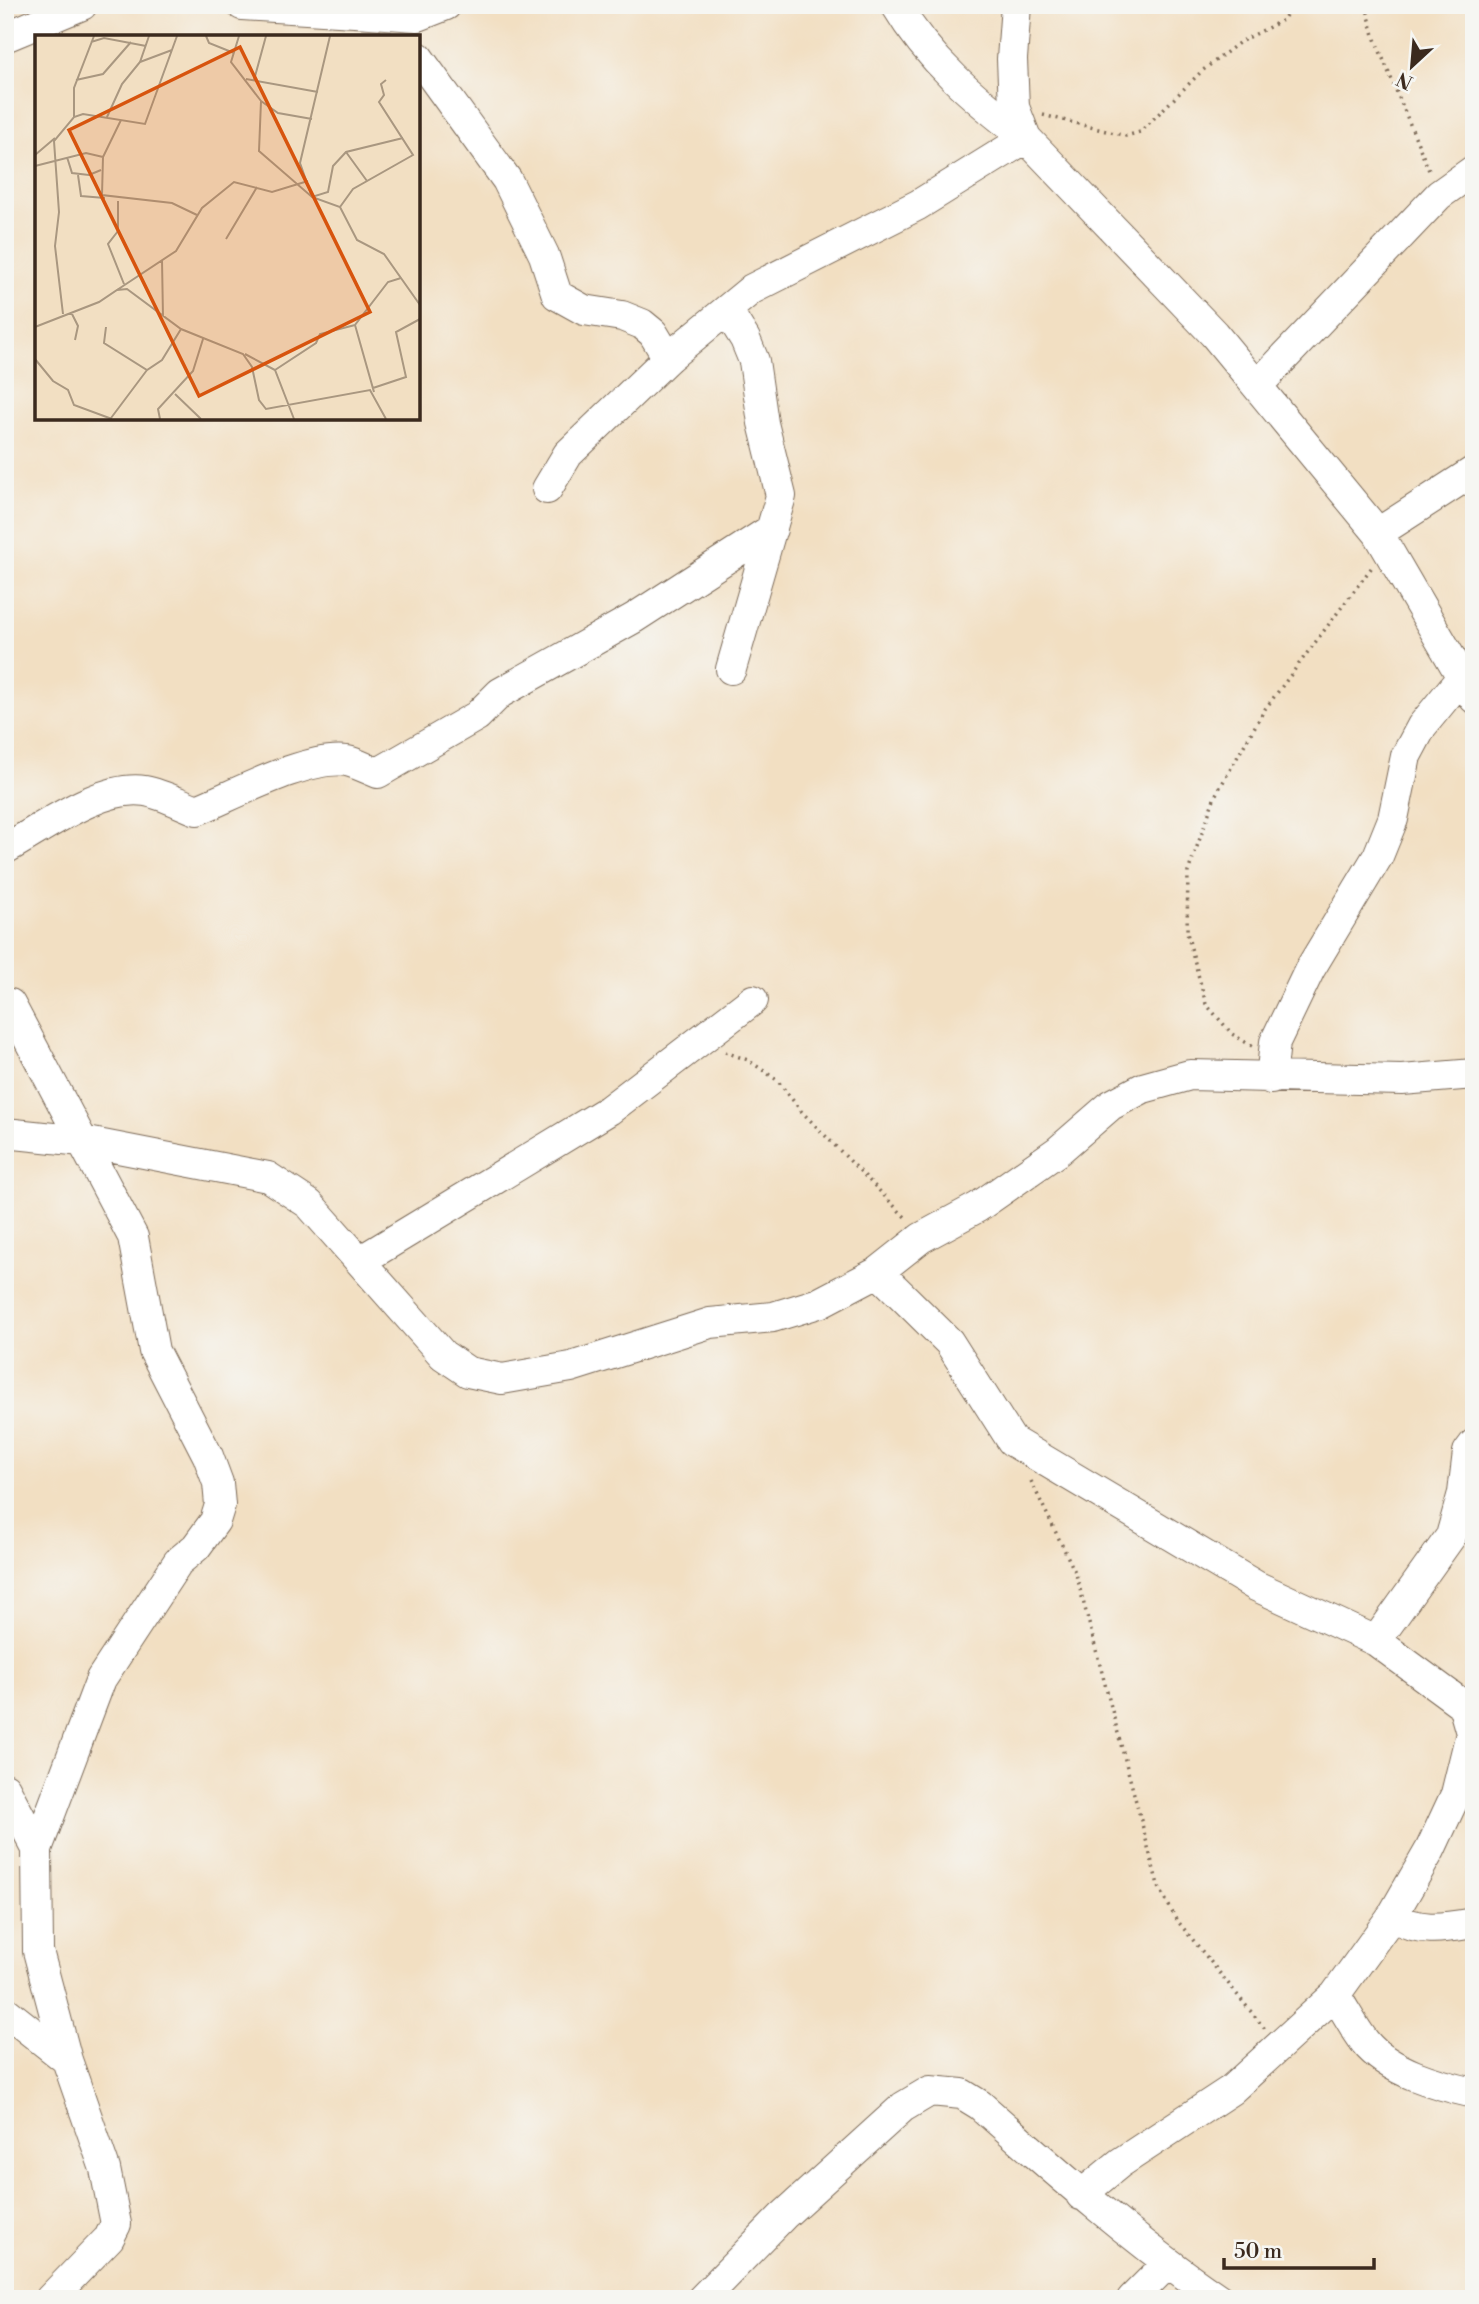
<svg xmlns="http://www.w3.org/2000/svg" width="1479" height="2304" viewBox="0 0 1479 2304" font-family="'Libre Bodoni',serif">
<rect width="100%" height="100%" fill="#f6f6f2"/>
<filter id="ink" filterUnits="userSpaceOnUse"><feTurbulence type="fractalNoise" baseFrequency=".0143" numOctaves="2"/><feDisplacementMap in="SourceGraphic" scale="14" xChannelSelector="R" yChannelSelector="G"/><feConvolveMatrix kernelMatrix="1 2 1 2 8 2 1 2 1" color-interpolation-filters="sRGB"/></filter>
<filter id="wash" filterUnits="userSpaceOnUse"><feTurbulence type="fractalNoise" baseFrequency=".00686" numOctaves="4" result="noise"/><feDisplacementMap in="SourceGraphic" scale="28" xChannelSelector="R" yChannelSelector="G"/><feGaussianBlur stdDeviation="1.57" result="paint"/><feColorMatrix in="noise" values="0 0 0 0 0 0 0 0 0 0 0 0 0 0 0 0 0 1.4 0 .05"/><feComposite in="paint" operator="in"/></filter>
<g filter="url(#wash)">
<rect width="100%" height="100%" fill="#f2dfc2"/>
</g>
<g filter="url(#ink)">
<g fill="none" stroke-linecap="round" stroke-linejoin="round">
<defs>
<path id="minor" d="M242,5L418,16L446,5
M1016,5L1012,59L1014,107L1026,138L1214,334L1378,533L1474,698
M5,37L82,5
M418,57L507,180L544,255L557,295L584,310L622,316L642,324L653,333L668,358
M727,310L745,339L754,361L763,423L781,496L731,669
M1258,385L1439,195L1474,170
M547,489L568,454L668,358L752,289L918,205L1026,138C975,99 929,61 896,5
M1378,533L1474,471
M5,849C43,828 101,784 145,791C162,794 181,804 197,810C234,795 308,755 347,761C357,763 369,770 378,773L477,716L500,693L634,618L772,529
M5,1003L10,1004L133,1237L154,1351L208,1456L218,1483L220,1505L215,1521L196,1547L178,1562L101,1679L37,1849L38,1951L67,2060L105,2169L116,2224L109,2238L50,2299
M1271,1079L1275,1042L1310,969L1378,856L1393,819L1406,756L1422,726L1462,677
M5,1133L82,1141L268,1177L309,1204L443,1355L468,1372L502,1379L571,1367L710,1323L773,1317L819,1303L878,1272L921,1238L978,1207L1058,1151L1111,1105L1143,1088L1190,1075L1402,1080L1474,1074
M360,1261L609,1110L753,1000
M878,1272L949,1342L1012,1441L1256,1586L1376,1641L1463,1705L1471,1733L1456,1794L1430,1850L1392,1916L1335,1995L1231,2090L1120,2163L1081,2195
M1376,1641L1451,1536L1463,1493L1468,1452L1474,1444
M5,1788L37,1849
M1392,1916C1419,1933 1444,1928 1474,1923
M1335,1995C1345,2010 1354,2028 1365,2042C1389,2072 1438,2085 1474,2093
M5,2011L67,2060
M702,2299L783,2216L903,2107L930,2091L962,2094L980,2105C1057,2173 1134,2241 1219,2299
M1132,2299L1167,2264"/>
</defs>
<!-- minor casing -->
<use href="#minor" stroke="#7b6957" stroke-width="32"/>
<!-- path -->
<path stroke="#7b6957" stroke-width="3.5" stroke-dasharray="2 5" stroke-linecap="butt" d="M1366,5L1375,39L1430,173
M1043,115L1126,136L1140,132L1202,71L1240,42L1283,20L1292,5
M1252,1046L1232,1034L1206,1004L1187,933L1188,872L1215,796L1265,709L1372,567
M725,1052L748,1060L777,1080L802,1112L908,1220
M1031,1481L1076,1574L1158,1885L1176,1919L1265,2029"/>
<!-- minor -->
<use href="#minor" stroke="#fff" stroke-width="30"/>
</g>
</g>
<!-- overview -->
<g transform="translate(35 35)">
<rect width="385" height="385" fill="#f2dfc2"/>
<path fill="none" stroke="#a99780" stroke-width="2" d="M171,1L174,8L199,18M204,1L196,27L226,66L224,116L277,162L293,157L298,131L311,117L368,103M295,1L265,128L277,162L305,172L322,205L349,219L385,270M56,7L69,3L111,11M105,27L137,15M211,44L283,57M41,45L68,39L96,7M219,45L231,1M226,66L243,78L277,84M39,82V53L59,1M72,82L87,49L105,27L114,1M86,85L68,122L67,160L137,168L162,180M311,117L332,146M0,120L20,103M32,122L37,138L54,140L66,135M0,131L51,118L68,122M43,140L46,161L70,163M83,166V196L73,209L89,249M305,172L318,154L378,120L344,67L349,60L346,49L351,45M191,204L222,152M127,225L128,282M82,255L141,216L167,173L199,147L237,157L273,146M36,277L43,291L40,305M28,279L20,211L24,177L19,106L39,82L48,79L110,89L142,1M0,292L64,267L82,255L92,254L146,294L208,319L217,332L224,365L231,374L335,355L351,384M71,292L69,308L112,335L127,325L146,294M210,319L240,335L259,384M0,324L18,346L33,355L39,370L77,384M240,335L281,308L285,299L320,290M338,353L371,342L361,297L385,284M339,357L320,290L353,247L366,243M140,359L166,384M76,383L112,335M125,384L123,374L158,336L168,304"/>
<path fill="#d7540e" fill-opacity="0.15" stroke="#d7540e" stroke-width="3.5" d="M205,12L335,277L164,361L34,95Z"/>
<rect width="385" height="385" fill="none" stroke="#3b2a1e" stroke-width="3.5"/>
</g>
<!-- margin -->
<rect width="1479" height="2304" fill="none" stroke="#f6f6f2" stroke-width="28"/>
<!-- north arrow -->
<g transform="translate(1412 66) rotate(206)" stroke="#f6f6f2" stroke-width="5" paint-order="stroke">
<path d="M0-5L12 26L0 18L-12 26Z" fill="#3b2a1e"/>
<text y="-10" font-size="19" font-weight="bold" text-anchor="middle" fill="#3b2a1e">N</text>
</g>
<!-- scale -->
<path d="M1224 2258v10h150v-10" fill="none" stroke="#3b2a1e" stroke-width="3.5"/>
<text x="1234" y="2258" font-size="21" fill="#3b2a1e" stroke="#f6f6f2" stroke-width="5" paint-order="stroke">50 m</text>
</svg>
